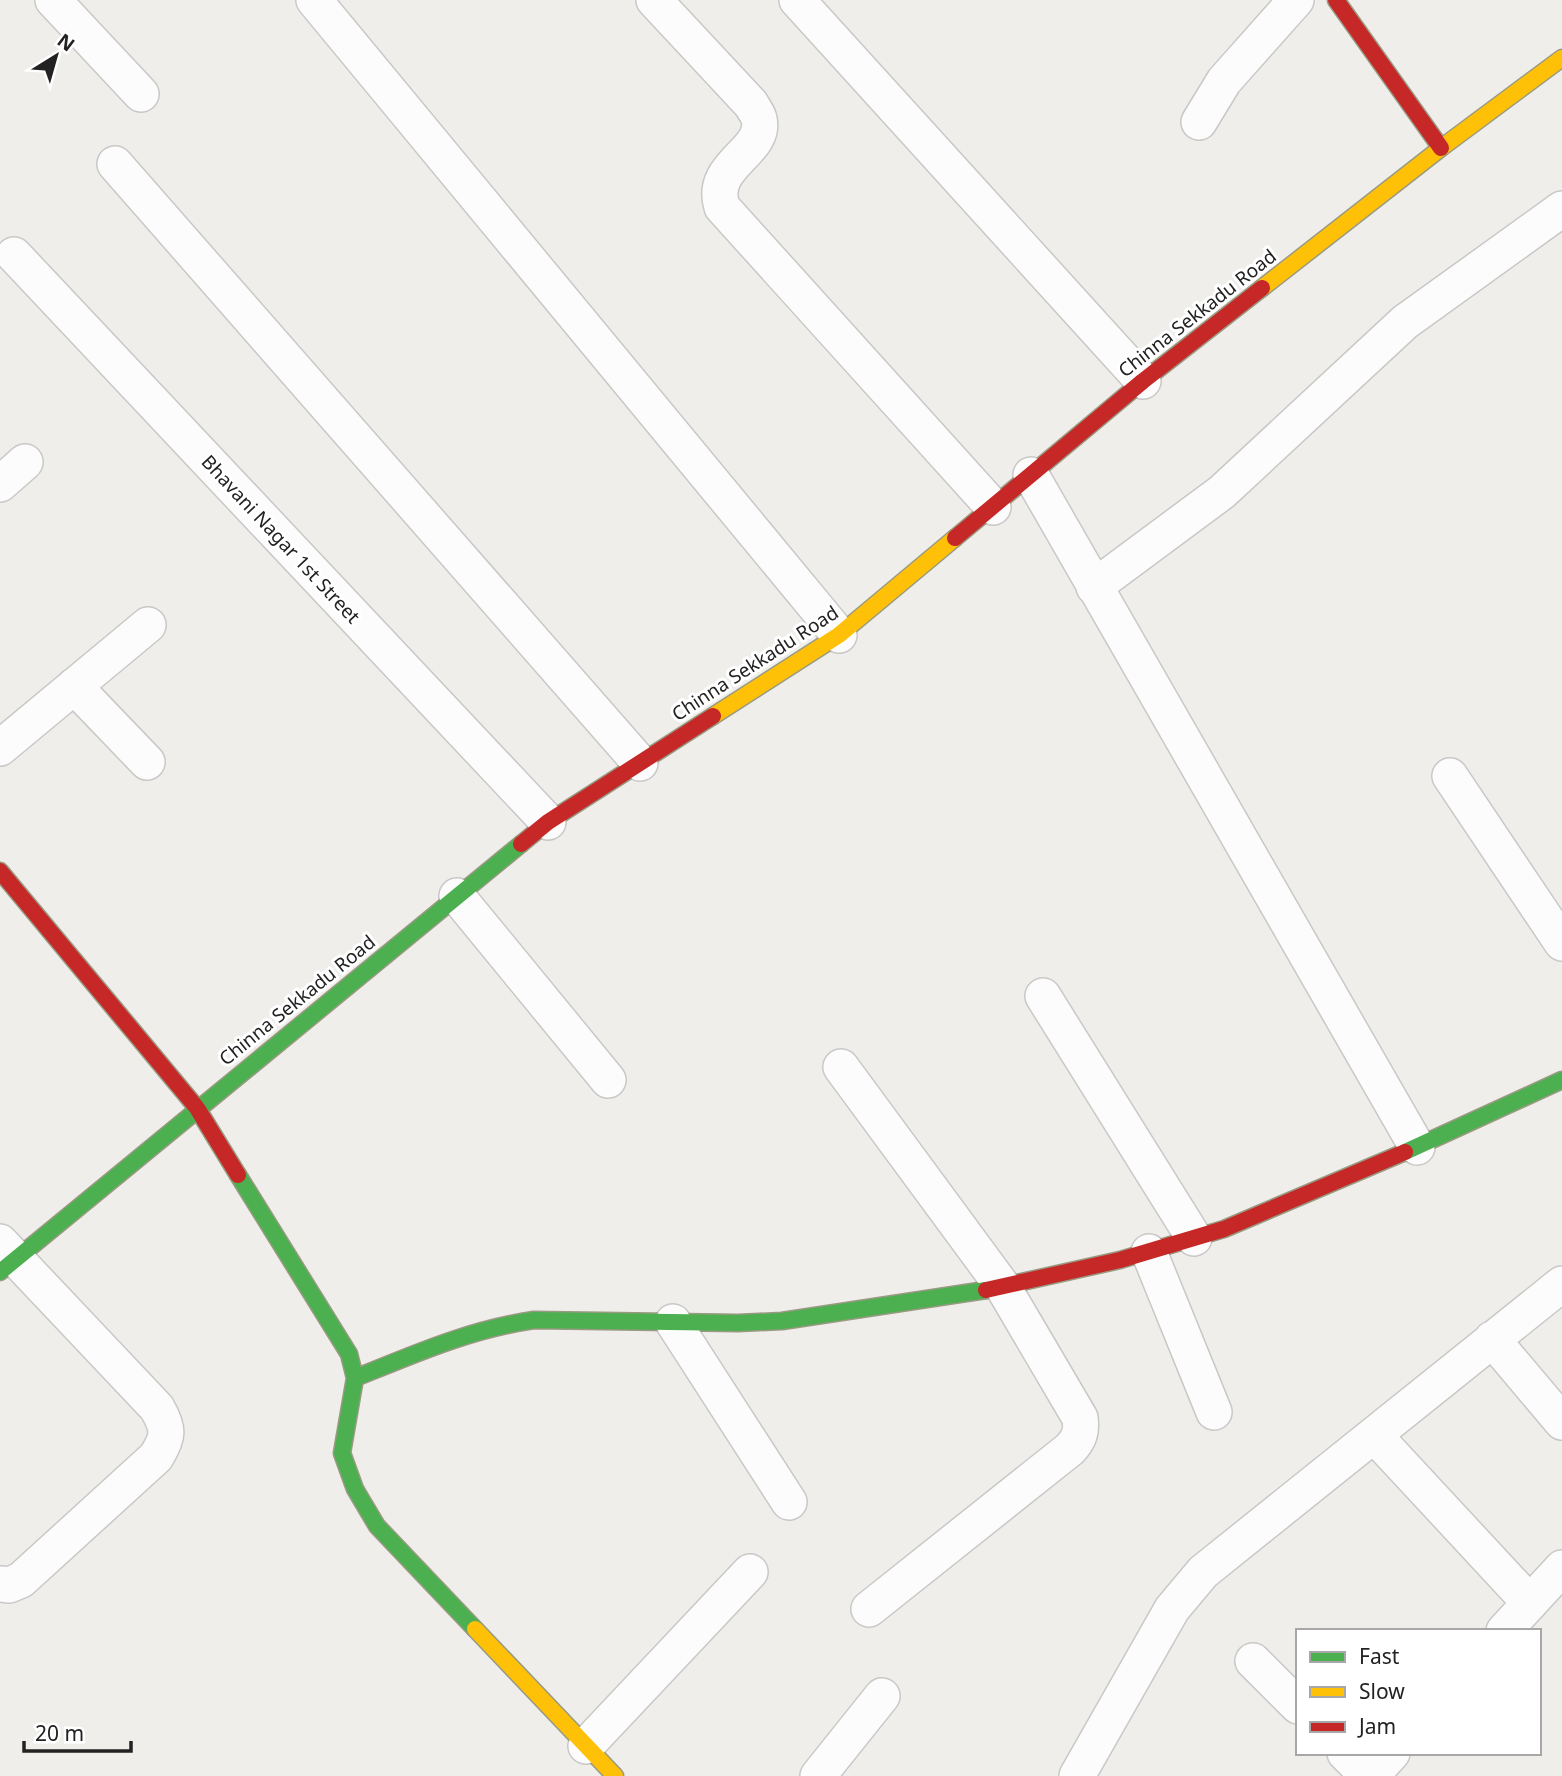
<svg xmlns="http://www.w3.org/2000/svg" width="1562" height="1776" viewBox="0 0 1562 1776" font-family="'Noto Sans',sans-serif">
<rect width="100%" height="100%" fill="#f0eeeb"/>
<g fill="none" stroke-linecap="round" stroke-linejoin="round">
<defs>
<path id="street" d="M53,0L141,94
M314,0L839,635
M654,0L751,104C753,108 758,114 759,119C767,152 708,164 722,207L993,507
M797,0L1143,381
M1199,122L1224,81L1296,0
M115,164L640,763
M14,255L548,822
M1031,475L1417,1147
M0,484L25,462
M1094,587L1222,492L1405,322L1562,209
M74,686L147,762
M0,748L148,625
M1450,776L1562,943
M457,896L608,1080
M1043,996L1194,1238
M841,1067L1003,1287L1080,1418C1082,1432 1079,1439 1070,1449L869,1609
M0,1242L157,1408C169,1429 169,1436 156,1457L21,1580L9,1585L0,1584
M1149,1252L1214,1412
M673,1322L789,1502
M1492,1339L1562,1422
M1374,1435L1530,1603
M1504,1631L1562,1568
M1253,1661L1298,1706
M586,1746L750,1572
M1345,1753L1368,1776
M818,1776L882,1696
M1077,1776L1172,1609L1203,1572L1562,1284
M1371,1776L1392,1753"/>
<path id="fast" d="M1405,1152L1562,1080
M238,1175L349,1354L355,1378L342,1453L355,1489L377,1526L475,1629
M0,1272L521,844
M355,1378C414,1354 471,1329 534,1320L738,1323L782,1321L986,1290"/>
<path id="slow" d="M1262,288L1441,148L1562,58
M713,716L839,635L955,538
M475,1629L615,1776"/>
<path id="jam" d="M1336,0L1441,148
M955,538L1143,381L1262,288
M521,844L548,822L713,716
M0,871L197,1108L238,1175
M986,1290L1120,1260L1224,1229L1405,1152"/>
</defs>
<!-- street casing -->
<use href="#street" stroke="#c9c8c7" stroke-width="38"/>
<!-- fast casing -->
<use href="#fast" stroke="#999a82" stroke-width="19"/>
<!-- slow casing -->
<use href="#slow" stroke="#999a82" stroke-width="19"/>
<!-- jam casing -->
<use href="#jam" stroke="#999a82" stroke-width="19"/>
<!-- street -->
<use href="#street" stroke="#fdfcfc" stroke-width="35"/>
<!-- fast -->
<use href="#fast" stroke="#4caf50" stroke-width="16"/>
<!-- slow -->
<use href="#slow" stroke="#ffc107" stroke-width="16"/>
<!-- jam -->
<use href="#jam" stroke="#c62828" stroke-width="16"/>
</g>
<g text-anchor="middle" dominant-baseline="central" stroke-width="6" stroke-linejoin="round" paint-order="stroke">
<!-- street labels -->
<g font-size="19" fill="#222" stroke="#fff">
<text transform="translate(1197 313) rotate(-38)">Chinna Sekkadu Road</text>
<text transform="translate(281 539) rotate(47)">Bhavani Nagar 1st Street</text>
<text transform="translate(755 663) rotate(-33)">Chinna Sekkadu Road</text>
<text transform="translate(297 1000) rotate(-39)">Chinna Sekkadu Road</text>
</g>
</g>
<!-- legend -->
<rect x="1296" y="1629" width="245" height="126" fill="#ffffff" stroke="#a7a7a7" stroke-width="2"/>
<rect x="1310" y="1652" width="35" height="10" fill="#4caf50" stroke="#a7a7a7" stroke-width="2"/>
<text x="1359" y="1664" font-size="21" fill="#222222">Fast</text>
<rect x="1310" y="1687" width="35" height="10" fill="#ffc107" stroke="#a7a7a7" stroke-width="2"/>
<text x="1359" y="1699" font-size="21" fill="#222222">Slow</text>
<rect x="1310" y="1722" width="35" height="10" fill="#c62828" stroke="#a7a7a7" stroke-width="2"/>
<text x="1359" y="1734" font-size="21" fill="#222222">Jam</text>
<!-- north arrow -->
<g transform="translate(56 56) rotate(37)" stroke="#ffffff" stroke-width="5" paint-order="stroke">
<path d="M0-5L12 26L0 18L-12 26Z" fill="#222222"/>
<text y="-10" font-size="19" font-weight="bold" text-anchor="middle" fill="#222222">N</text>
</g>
<!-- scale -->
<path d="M24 1741v10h107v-10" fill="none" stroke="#222222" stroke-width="3.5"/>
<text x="35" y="1741" font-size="21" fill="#222222" stroke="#ffffff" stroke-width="5" paint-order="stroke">20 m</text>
</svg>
